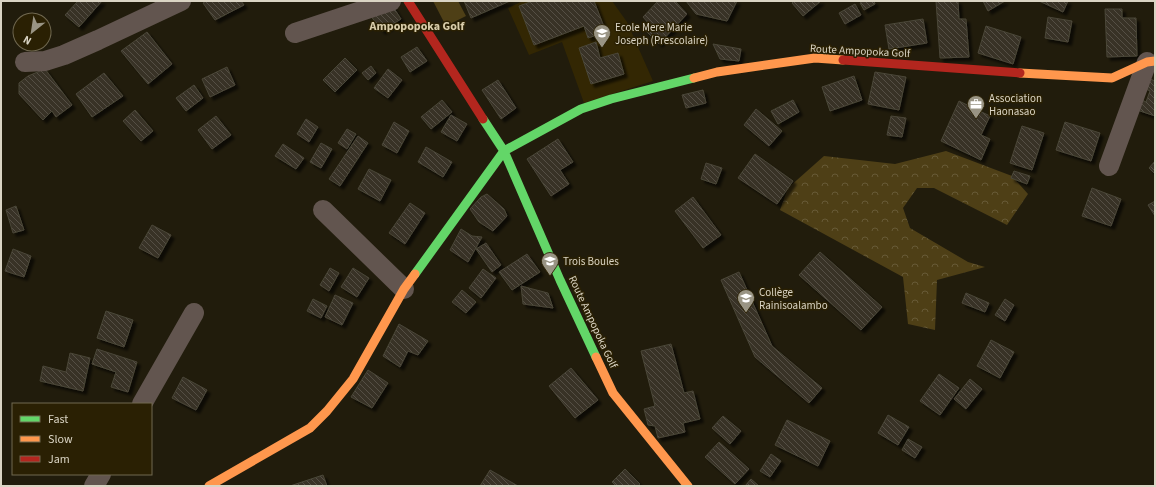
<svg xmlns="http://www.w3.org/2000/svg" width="1156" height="487" viewBox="0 0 1156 487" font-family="'Source Sans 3',sans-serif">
<defs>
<pattern id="forest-crowns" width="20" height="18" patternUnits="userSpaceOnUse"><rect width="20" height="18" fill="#4e3f16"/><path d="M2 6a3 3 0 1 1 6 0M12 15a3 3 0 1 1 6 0" fill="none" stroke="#675a36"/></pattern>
<pattern id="building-back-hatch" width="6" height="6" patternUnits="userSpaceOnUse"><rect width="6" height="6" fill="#383326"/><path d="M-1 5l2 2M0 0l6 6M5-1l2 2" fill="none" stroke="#545044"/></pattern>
<filter id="shadow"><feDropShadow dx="3.5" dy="3.5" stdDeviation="1" flood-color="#0009"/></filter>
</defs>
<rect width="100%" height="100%" fill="#211c0c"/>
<!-- built -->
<path fill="#332703" d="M523,1H612L627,22L653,81L584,103L562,42L529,55L508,8Z"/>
<!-- forest -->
<path fill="url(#forest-crowns)" d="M946,151L1012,176L1028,194L1007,225L934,188H917L903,208L910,228L968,262L985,267L937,280L935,330L908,324L903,277L780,210L788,188L824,156L895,164Z"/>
<!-- pitch -->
<path fill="#4e3f16" d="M433,1H458L466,16L446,26Z"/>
<!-- building -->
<path fill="url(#building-back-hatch)" stroke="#4a4638" filter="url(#shadow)" d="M78,1H102L79,27L65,15Z
M206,1H241L244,5L215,20L203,3Z
M464,1H510L471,18Z
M533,1H594L606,32L588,38L584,26L534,45L519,6Z
M658,1H675L687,14L659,44L645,30L650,25L643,17Z
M686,1H737L727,21L696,14Z
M794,1H821L803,16L792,3Z
M863,1H874L875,4L864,10L860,3Z
M936,1H958L959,19H966L969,57L940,58Z
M983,1H1005L988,11Z
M1039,1H1068L1063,12Z
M390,2L401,19L382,31L370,15Z
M855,4L861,15L845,24L839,13Z
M1105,9H1122V18H1136L1137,56L1107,57Z
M1048,17L1072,21L1068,42L1045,38Z
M923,19L927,43L889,49L885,25Z
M986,26L1021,37L1013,64L978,53Z
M147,32L172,64L148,84L121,51Z
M596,42L600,58L618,53L624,74L591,84L579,48Z
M713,44L741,49L739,61L720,59Z
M417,47L427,61L410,72L401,57Z
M345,58L357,70L335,92L323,80Z
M371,66L376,73L368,80L362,73Z
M227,67L235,85L210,97L202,79Z
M45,69L72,105L56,117L52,111L43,120L19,94V83L28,76Z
M388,69L402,80L388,98L374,88Z
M875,72L906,77L899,110L868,104Z
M104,73L123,96L92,117L76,94Z
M854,76L862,100L830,111L822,87Z
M1150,79L1155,81V116L1137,110L1140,99L1146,102L1150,91L1146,89Z
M498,80L516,108L501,119L482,90Z
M194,85L203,98L186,111L176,98Z
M703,90L706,103L686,108L682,95Z
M442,100L452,112L431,129L421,117Z
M793,100L799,112L778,124L771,111Z
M959,101L990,116L981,135L990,139L981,160L941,141Z
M756,109L782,131L769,146L744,125Z
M135,110L153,131L141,141L123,121Z
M451,115L467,124L457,141L441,132Z
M216,116L231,135L212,149L198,130Z
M891,116L906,118L902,137L887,135Z
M306,119L318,127L309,142L297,134Z
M394,122L409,131L397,153L382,145Z
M1065,122L1100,133L1091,161L1056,150Z
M1022,126L1044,133L1032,170L1010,163Z
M347,129L356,134L347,149L338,143Z
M358,136L368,143L340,186L329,179Z
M558,139L573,162L560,170L569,184L551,196L527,159Z
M321,143L332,149L321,168L310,162Z
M283,144L304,158L296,169L275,156Z
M426,147L452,162L443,177L418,162Z
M755,154L793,181L777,204L738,178Z
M1155,161V174L1149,168Z
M706,163L722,168L716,184L701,179Z
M369,169L391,180L380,201L358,189Z
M1014,171L1030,176L1027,184L1011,178Z
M1092,188L1121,199L1111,226L1082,216Z
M487,194L504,209L507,216L493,231L479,222L470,209L481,197Z
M693,197L721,235L703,248L675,211Z
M1155,201V216L1148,205Z
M410,203L425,213L405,244L389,233Z
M16,206L24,230L13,233L6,210Z
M152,225L171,235L158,258L139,248Z
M461,229L472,236L482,237L468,262L450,250Z
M486,243L501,265L492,272L476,249Z
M13,249L31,256L24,277L5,271Z
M820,252L882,307L861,330L799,275Z
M527,254L540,272L512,290L499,272Z
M330,268L339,273L329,291L320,285Z
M353,268L369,278L357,297L341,287Z
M483,269L496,278L481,298L469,288Z
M739,272L772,346L822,388L809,403L755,357L721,280Z
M521,286L548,293L553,308L523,304Z
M462,290L476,302L466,313L452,302Z
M966,293L989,303L985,312L962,303Z
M335,295L353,303L342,325L325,317Z
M313,299L327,306L321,318L307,311Z
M1005,299L1014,305L1005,321L995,315Z
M106,311L133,320L124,347L97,338Z
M399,324L428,341L418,355L408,351L400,367L383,356Z
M991,340L1014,352L1000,378L977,366Z
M671,344L684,393L693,391L700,419L683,423L685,432L658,438L655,426L648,425L644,409L655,406L641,351Z
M97,349L137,362L128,392L111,387L116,372L92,364Z
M70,353L90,358L83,391L40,381L43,366L66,372Z
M571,368L598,400L575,418L549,386Z
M368,370L388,383L372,408L351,397Z
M939,374L959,388L940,415L920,401Z
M183,377L207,390L196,410L172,398Z
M970,379L982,389L966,409L954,399Z
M888,415L909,427L898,445L878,433Z
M723,416L741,431L730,444L712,428Z
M787,420L830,441L818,466L775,445Z
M908,439L922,447L915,458L902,450Z
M719,442L749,469L735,484L705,457Z
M771,454L781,461L770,477L760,471Z
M625,469L640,484L638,486H616L612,482Z
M490,470L518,486H480Z
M323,475L327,486H290Z
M751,479L759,486H745Z"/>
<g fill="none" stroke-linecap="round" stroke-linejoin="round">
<!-- street -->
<path stroke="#62554f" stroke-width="20" d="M295,33L391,1
M25,62L45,61L64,55L98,40L181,1
M1109,166L1147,62
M323,210L404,289
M142,404L194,313
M94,486L101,474"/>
<!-- fast -->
<path stroke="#63d668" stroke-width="9" d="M483,119L504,151L560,280L596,357
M415,274L504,151L581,109L611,99L694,78"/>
<!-- slow -->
<path stroke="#ff974d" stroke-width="9" d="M1020,73L1112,78L1147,62L1155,61
M694,78L717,72L815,58L843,60
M596,357L613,393L688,486
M209,486L310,428L327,411L353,379L404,289L415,274"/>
<!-- jam -->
<path stroke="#b3261e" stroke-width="9" d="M408,1L483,119
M843,60L1020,73"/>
</g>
<!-- icons -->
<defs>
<symbol id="school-pin" viewBox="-11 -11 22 30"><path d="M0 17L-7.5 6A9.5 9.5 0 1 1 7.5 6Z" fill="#999484" stroke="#2a2003"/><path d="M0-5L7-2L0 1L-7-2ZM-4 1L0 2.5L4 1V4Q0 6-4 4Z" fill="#fff"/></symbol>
<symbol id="office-pin" viewBox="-11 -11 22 30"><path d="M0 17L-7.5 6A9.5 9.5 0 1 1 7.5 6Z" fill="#999484" stroke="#2a2003"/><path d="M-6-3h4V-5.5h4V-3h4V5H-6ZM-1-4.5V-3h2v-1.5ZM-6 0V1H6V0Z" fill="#fff"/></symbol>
</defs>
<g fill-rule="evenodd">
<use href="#school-pin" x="592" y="23" width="20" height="27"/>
<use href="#office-pin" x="966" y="94" width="20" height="27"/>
<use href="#school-pin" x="540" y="251" width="20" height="27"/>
<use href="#school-pin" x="736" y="288" width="20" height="27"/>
</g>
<g text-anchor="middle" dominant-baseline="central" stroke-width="3" stroke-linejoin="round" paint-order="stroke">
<!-- poi labels -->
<g font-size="11" fill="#dad4c4" stroke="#2a2003" text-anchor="start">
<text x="615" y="27">Ecole Mere Marie<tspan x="615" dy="13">Joseph (Prescolaire)</tspan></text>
<text x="989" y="98">Association<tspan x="989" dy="13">Haonasao</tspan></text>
<text x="563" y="261">Trois Boules</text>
<text x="759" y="292">Collège<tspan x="759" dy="13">Rainisoalambo</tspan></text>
</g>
<!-- street labels -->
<g font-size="11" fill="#dad4c4" stroke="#2a2003">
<text transform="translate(860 51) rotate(3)">Route Ampopoka Golf</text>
<text transform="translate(593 322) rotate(65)">Route Ampopoka Golf</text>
</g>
<!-- neighbourhood labels -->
<g font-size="12" font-weight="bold" fill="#d9cdab" stroke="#2a2003">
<text x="417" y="26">Ampopopoka Golf</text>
</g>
</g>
<!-- border -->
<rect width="1156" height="487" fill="none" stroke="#dad4c4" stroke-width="4"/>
<!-- legend -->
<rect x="12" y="403" width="140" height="72" fill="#2a2003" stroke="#706850"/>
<rect x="20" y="416" width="20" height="6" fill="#63d668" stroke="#706850"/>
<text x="48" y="423" font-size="12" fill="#dad4c4">Fast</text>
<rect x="20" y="436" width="20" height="6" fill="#ff974d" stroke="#706850"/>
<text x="48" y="443" font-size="12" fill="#dad4c4">Slow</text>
<rect x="20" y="456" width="20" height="6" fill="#b3261e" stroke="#706850"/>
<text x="48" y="463" font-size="12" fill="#dad4c4">Jam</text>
<!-- north arrow -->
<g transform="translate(32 32) rotate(210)"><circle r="19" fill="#2a2003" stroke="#706850"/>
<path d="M0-3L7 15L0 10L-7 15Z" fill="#999484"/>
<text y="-6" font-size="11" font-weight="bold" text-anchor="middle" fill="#dad4c4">N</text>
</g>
</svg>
